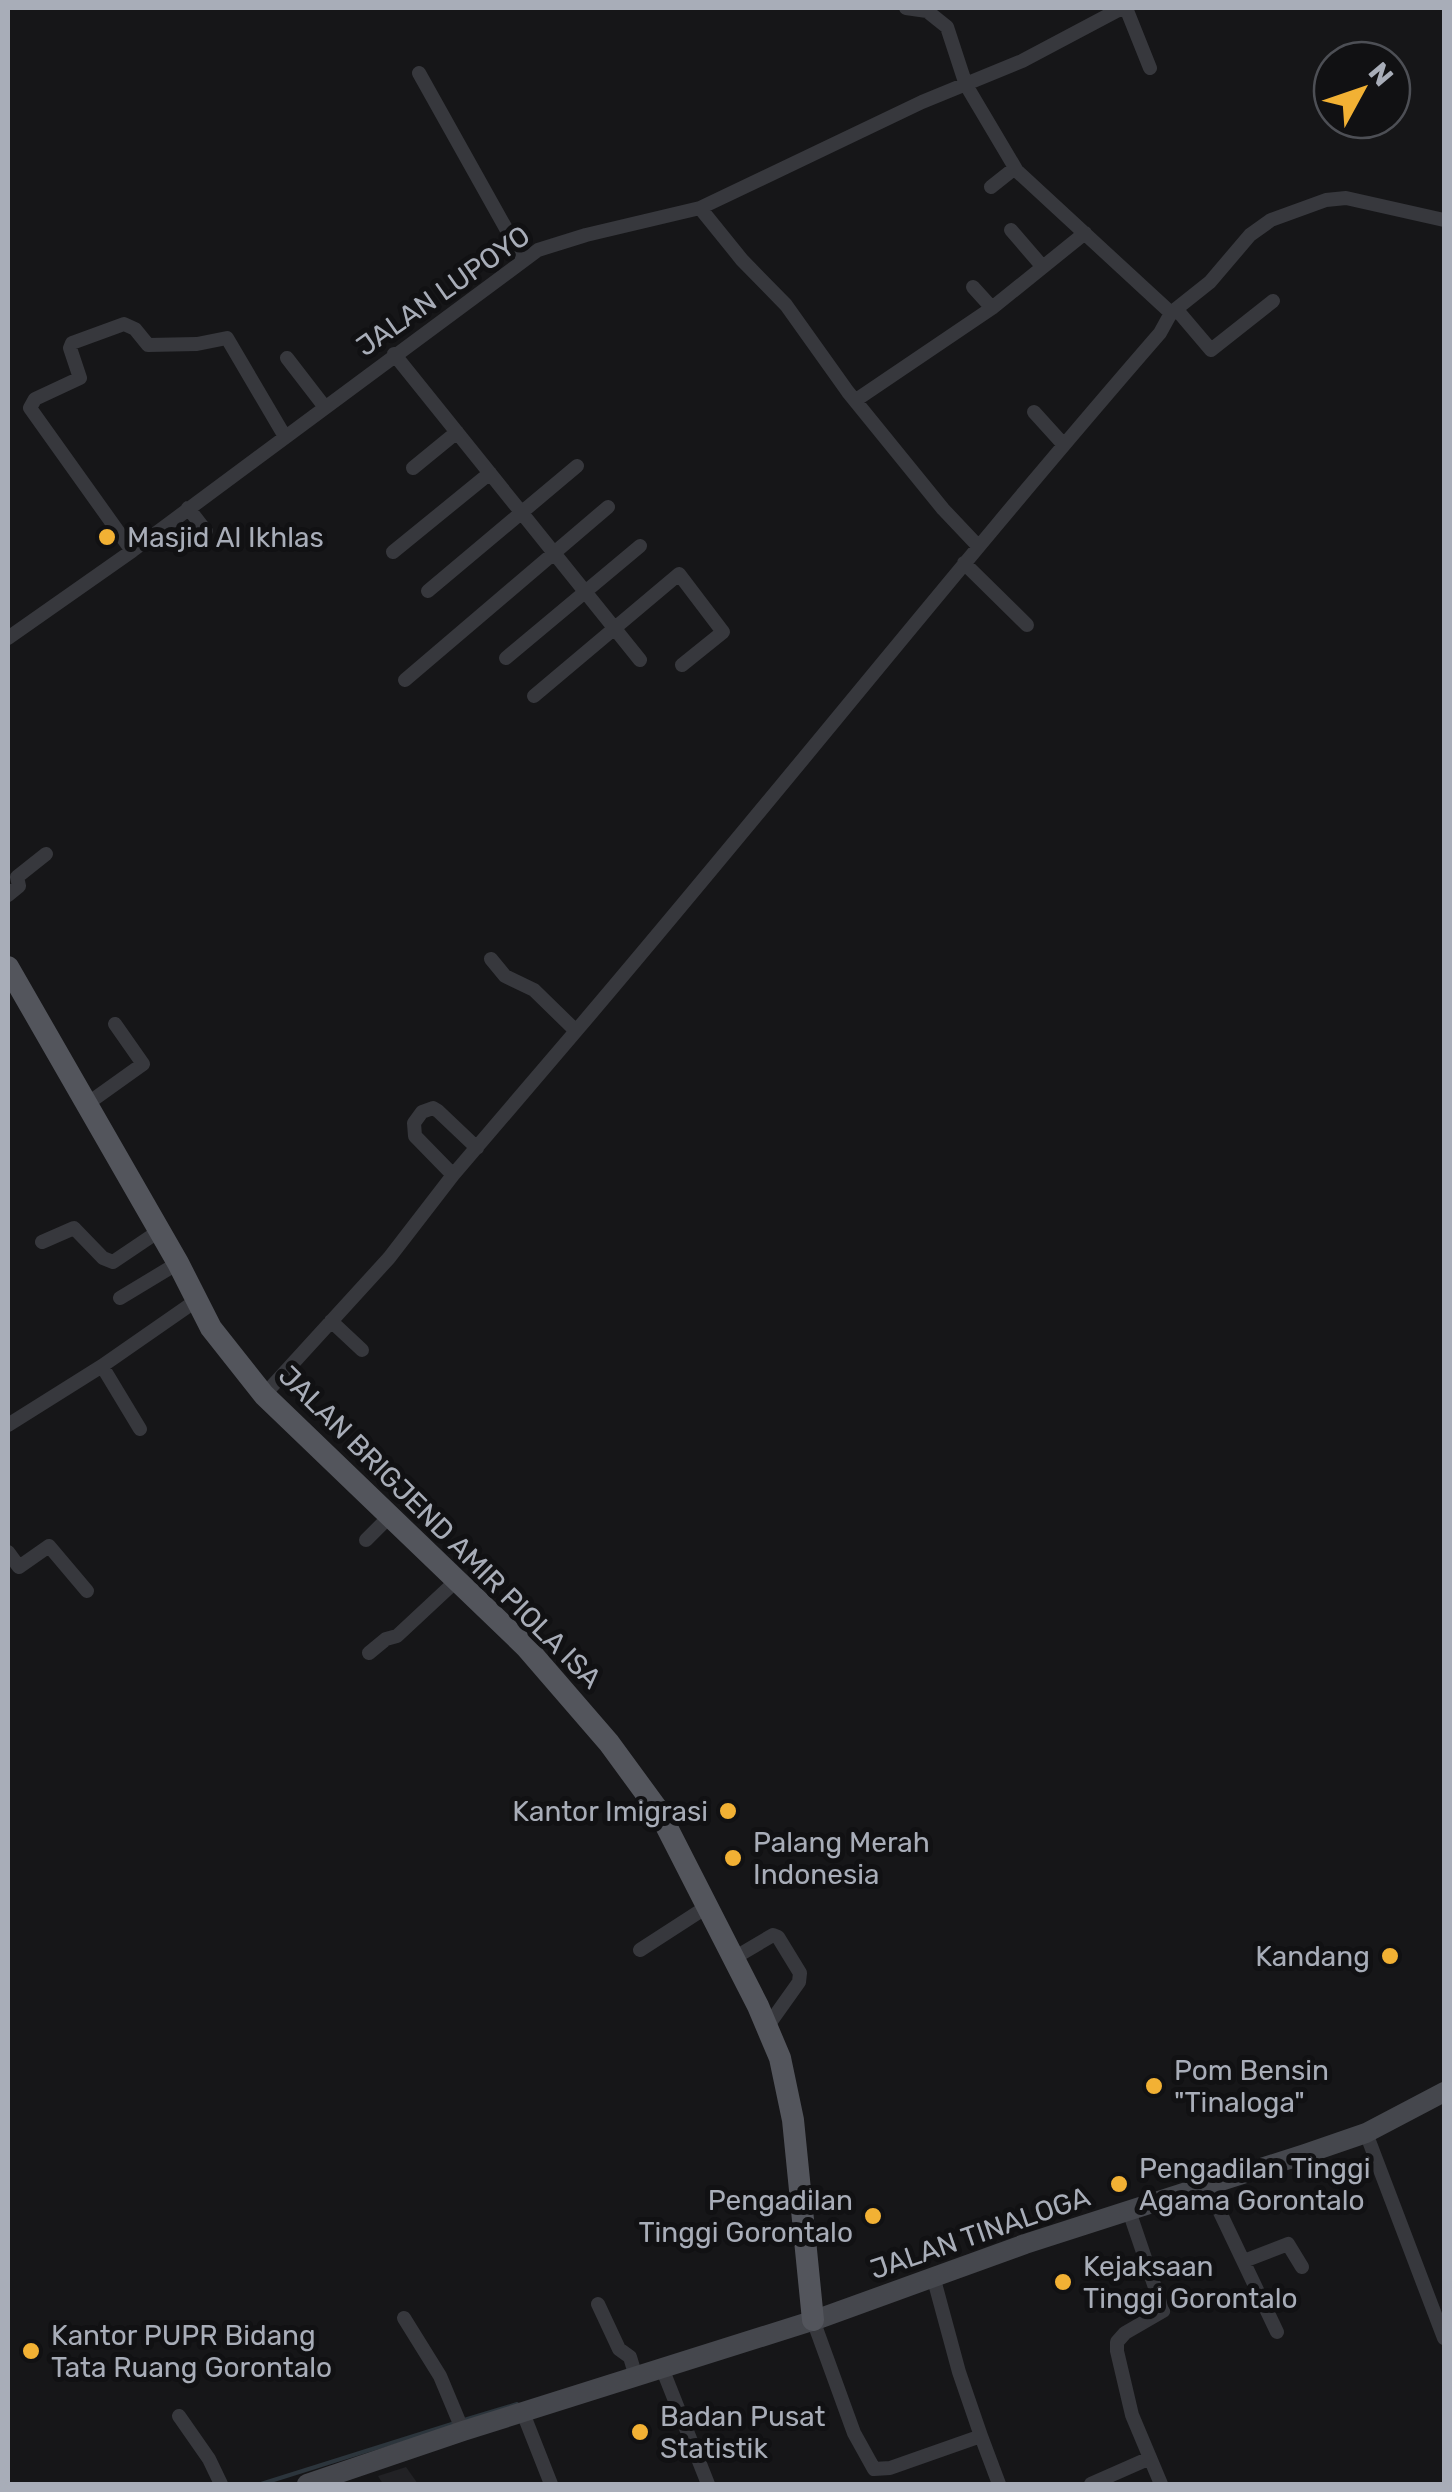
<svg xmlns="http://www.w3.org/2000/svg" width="1452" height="2492" viewBox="0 0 1452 2492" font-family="Rubik,sans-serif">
<rect width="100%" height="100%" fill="#161618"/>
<!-- built -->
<path fill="#222225" d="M406,2467L418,2484H383L378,2476Z"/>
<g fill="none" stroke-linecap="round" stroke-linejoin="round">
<!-- stream -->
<path stroke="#2c353c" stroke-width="4" d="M464,2420L517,2404
M261,2484L455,2423"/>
<!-- street -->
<path stroke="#37383d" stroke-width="14" d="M906,8L927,11L947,27L966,85L1017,171L1171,313
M1126,8L1150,68
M419,73L523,259
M991,187L1015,168
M700,208L742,260L786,305L848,392L943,509L978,546
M1011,230L1042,266
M973,287L992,308
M1177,310L1211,350L1273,301
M394,354L640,660
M287,358L324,406
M856,400L992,308L1085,233
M1034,412L1063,444
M413,468L457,432
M188,508L206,531
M132,551L30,408L35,399L80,378L70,348L72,343L124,324L135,329L148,345L197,344L227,338L284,435
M393,552L490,473
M964,563L1027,625
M428,591L577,466
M8,638L132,551L538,250L586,235L700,208L922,102L1022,61L1122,8
M506,658L640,546
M405,680L608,507
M534,696L679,574L723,632L682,665
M8,895L19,886L17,877L46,854
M576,1031C773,800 961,562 1160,333L1171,313L1210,282L1250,235L1271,220L1326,200L1346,198L1444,220
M87,1104L143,1064L115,1024
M453,1175L415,1136L414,1123L422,1112L433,1108L438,1111L477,1148
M42,1242L74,1228L103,1258L113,1262L159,1231
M120,1298L178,1263
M331,1321L362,1350
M102,1366L140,1429
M264,1395L389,1258L453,1175L576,1031L534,990L505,976L491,959
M8,1425L102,1366L197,1300
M366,1540L390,1516
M8,1552L19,1567L49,1546L87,1591
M369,1653L386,1639L397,1636L456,1581
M640,1950L708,1906
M734,1958L773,1935L778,1937L800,1973L799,1982L767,2027
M1366,2133L1444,2338
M1207,2185L1277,2332
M1129,2211L1163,2311L1125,2333L1117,2342V2351L1132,2415L1161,2484
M1244,2261L1288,2244L1302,2267
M598,2304L619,2349L630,2357L636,2377
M404,2318L440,2376L463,2431
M813,2320L854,2433L874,2469L890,2468L981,2436L959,2372L933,2276
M662,2368L708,2484
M523,2413L551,2484
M179,2416L209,2459L221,2484
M981,2436L999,2484
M1091,2484L1150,2458"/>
<!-- secondary -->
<path stroke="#45474d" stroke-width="20" d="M307,2484L463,2431L818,2319L1025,2244L1305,2154L1366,2133L1444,2092"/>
<!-- primary -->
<path stroke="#53555c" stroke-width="22" d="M8,967L178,1263L211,1328L264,1395L526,1647L609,1743L658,1810L758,2006L780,2058L793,2120L813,2320"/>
</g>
<!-- markers -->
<g fill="#f2b134" stroke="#111113" stroke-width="4">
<circle cx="107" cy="537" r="10"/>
<circle cx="728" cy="1811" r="10"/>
<circle cx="733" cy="1858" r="10"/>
<circle cx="1390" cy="1956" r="10"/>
<circle cx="1154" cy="2086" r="10"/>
<circle cx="1119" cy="2184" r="10"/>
<circle cx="873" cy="2216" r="10"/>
<circle cx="1063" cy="2282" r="10"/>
<circle cx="31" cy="2351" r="10"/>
<circle cx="640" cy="2432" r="10"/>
</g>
<g text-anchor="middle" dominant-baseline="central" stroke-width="10" stroke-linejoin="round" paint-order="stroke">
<!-- street labels -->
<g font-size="28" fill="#a8adb8" stroke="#111113">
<text transform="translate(443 291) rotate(-35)">JALAN LUPOYO</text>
<text transform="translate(440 1527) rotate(45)">JALAN BRIGJEND AMIR PIOLA ISA</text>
<text transform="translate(980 2233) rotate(-19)">JALAN TINALOGA</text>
</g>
<!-- poi labels -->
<g font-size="28" fill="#a8adb8" stroke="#111113" text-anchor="start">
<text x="127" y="537">Masjid Al Ikhlas</text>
<text x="708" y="1811" text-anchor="end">Kantor Imigrasi</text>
<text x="753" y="1842">Palang Merah<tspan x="753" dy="32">Indonesia</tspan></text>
<text x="1370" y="1956" text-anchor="end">Kandang</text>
<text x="1174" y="2070">Pom Bensin<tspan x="1174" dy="32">"Tinaloga"</tspan></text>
<text x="1139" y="2168">Pengadilan Tinggi<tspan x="1139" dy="32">Agama Gorontalo</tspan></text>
<text x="853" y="2200" text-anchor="end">Pengadilan<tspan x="853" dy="32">Tinggi Gorontalo</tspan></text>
<text x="1083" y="2266">Kejaksaan<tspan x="1083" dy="32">Tinggi Gorontalo</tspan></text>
<text x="51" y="2335">Kantor PUPR Bidang<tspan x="51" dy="32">Tata Ruang Gorontalo</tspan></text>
<text x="660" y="2416">Badan Pusat<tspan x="660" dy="32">Statistik</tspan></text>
</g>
</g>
<!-- border -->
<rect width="1452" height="2492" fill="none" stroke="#a8adb8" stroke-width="20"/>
<!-- north arrow -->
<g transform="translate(1362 90) rotate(50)"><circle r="48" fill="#111113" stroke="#4d4f55" stroke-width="2.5"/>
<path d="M0-8L18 38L0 25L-18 38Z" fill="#f2b134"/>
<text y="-15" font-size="28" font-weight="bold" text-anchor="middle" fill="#a8adb8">N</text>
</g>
</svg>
